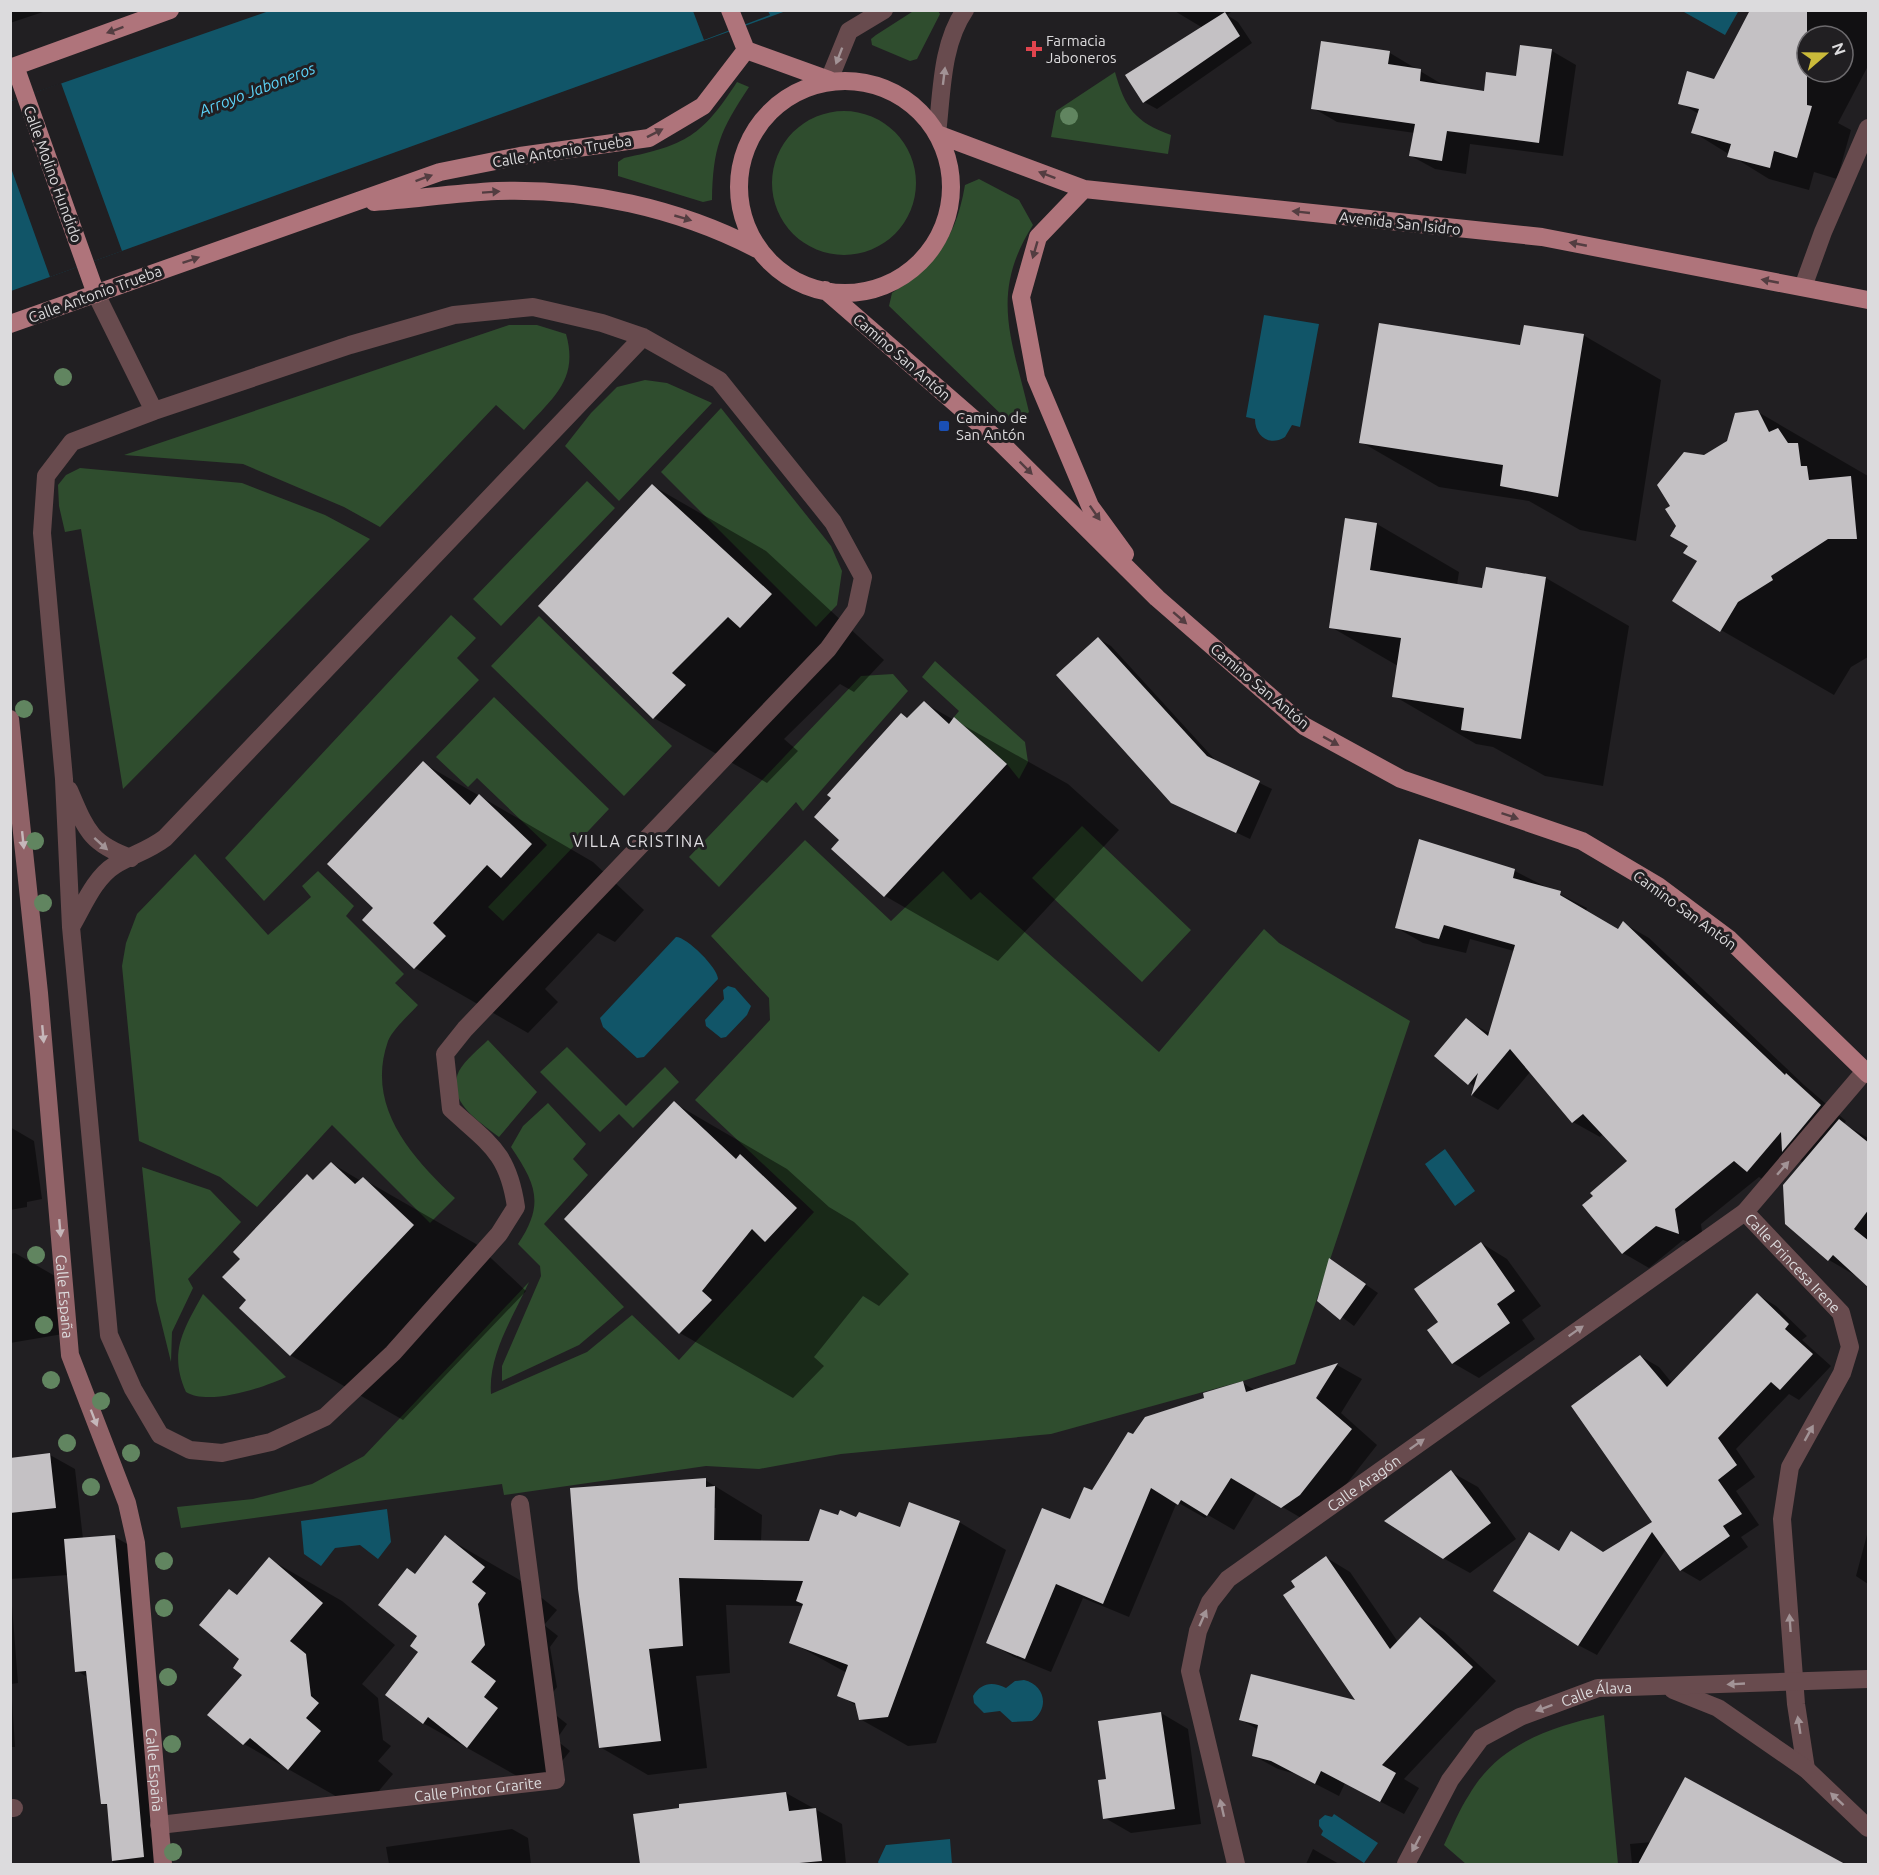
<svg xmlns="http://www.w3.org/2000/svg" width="1879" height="1875" viewBox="0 0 1879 1875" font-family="Ubuntu,sans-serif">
<rect width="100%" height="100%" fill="#211f22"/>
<!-- green -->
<path fill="#2f4d2e" d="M915,10L938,11L940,14L917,59L910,61L872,45L871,39L876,35Z
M1115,72C1125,108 1135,122 1171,135L1168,154L1051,137L1056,111Z
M737,82L749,87C720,131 713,147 712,200L703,202L618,176V162L624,158C686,145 702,136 737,82Z
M772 183a72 72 0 1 1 144 0a72 72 0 1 1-144 0Z
M979,179L1019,200L1033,225C989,294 1012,339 1029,412C1023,419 1015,420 1005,418L889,306L892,293C936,264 956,238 965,185Z
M509,325H537L566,334C579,380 553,397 524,430L496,405L380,527L344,507L243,464L124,455Z
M645,380L667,383L712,403L619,501L565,446L591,413L617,387Z
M721,408L831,546L842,571L837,605L816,627L661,472Z
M80,468L242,483L325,515L370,539L123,789L81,529L65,532L59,506L58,485L66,475Z
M587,481L615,508L501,626L473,599Z
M451,615L476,638L457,658L479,680L264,901L225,858Z
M539,616L672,746L624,796L491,666Z
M935,661L1025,742L1028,762L1019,779L1007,764L954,717L959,711L922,677Z
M893,674L908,691L803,811L796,802L719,887L689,857L861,676Z
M494,697L609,809L503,921L488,907L547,845L477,778L468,787L436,757Z
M1082,826L1191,930L1142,982L1032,878Z
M805,840L891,921L943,871L971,900L980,892L1159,1052L1264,929L1279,943L1410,1021L1295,1364L1243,1381L1051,1434L841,1454L759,1469L706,1466L504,1495L502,1484L181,1528L177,1507L253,1499L312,1484L364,1456L529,1282C513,1317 488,1355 491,1394L587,1352L632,1315L679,1360L814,1212L695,1100L770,1020L769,998L711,936Z
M195,854L268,935L311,897L302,886L318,871L354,906L346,916L404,974L395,983L418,1005C409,1015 393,1029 388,1041C365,1107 412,1157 455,1198L430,1223L332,1125L257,1207L220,1177L139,1141L122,966L126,943L137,914Z
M488,1040L537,1092L499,1137C479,1121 445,1101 459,1071C465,1060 479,1049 488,1040Z
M567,1047L626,1106L665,1067L679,1082L633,1128L619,1114L600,1132L540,1072Z
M548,1103L586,1144L573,1159L588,1175L544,1224L624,1307L579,1345L502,1381V1366L541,1276L540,1266L518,1244C545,1204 536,1184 511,1147L523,1126Z
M142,1167L210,1190L241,1222L188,1279L193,1288L172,1332L171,1362L156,1301Z
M203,1294L286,1377C263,1388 208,1406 186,1392C168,1352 184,1329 203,1294Z
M1604,1715L1618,1864H1466L1444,1845C1452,1828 1459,1810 1469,1795C1498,1744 1551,1727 1604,1715Z"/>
<!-- water -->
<path fill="#115568" d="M1685,10H1736L1738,12L1725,35L1684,12Z
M269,11H786L11,291V101Z
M1264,315L1319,324L1300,427L1292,425L1285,437C1269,447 1255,436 1255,419L1246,417Z
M676,937C687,937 718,968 718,979L644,1057L637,1058L603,1027L600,1018Z
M728,986L735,988L751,1006L747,1015L726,1037L721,1038L706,1026L705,1020L724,999L723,990Z
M1445,1149L1475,1191L1455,1206L1425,1164Z
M387,1509L391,1542L378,1559L360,1545L335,1548L321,1566L304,1554L301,1521Z
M1024,1680C1045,1685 1050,1708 1032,1721L1012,1722L1000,1711L984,1713L974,1703L973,1696C981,1683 992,1681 1006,1688L1015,1681Z
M1334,1814L1378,1843L1364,1863L1321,1835L1323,1831L1319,1826V1820L1325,1815L1332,1817Z
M950,1839L952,1864H879L878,1862L886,1845Z"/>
<!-- pier -->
<path fill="#211f22" d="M693,11H768L770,15L704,40Z
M61,83L122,251L50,277L11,168V101Z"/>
<!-- shadow -->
<path fill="#0007" fill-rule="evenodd" d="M10,10H49L10,23Z
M1173,10H1234L1227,15L1238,22L1252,43L1157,109L1144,102L1203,28Z
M1752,10H1868V66L1838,123L1851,130L1837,179L1814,172L1809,190L1769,179L1693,132L1699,114L1680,103L1715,81ZM1807,36H1843V72H1807Z
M1552,51L1576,65L1563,156L1470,144L1466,174L1435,169L1411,156L1415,133L1337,122L1313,108L1390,53L1445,86L1485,92L1517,78Z
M1583,335L1661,380L1636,541L1580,530L1529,501L1439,487L1361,442L1522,347Z
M1758,412L1868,476V657L1851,667L1834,695L1721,630L1699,561L1678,526L1672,506L1704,456L1729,442Z
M653,486L766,551L884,660L854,692L840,684L784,739L798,751L767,783L654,718Z
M1377,524L1459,572L1457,585L1484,589L1487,569L1546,578L1629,626L1603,786L1545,776L1493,747L1476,744L1394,696L1398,666L1331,627Z
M1099,639L1111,646L1218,763L1272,789L1250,839L1172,802Z
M924,703L1068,784L1119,830L998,961L885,896L841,840L909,719Z
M423,763L593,862L644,910L615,942L598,933L545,989L558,1002L528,1033L415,968L364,920L375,908Z
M1420,841L1515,871L1587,908L1586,911L1619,931L1623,923L1649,938L1804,1085L1846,1121L1844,1124L1868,1138V1286L1858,1277L1829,1260L1787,1223L1804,1163L1797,1159L1774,1186L1759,1177L1701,1224L1704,1248L1683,1240L1649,1268L1623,1253L1630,1161L1604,1133L1600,1137L1573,1122L1531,1071L1498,1110L1473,1096L1475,1087L1436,1056L1466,1020L1491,1034L1514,951L1470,939L1466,953L1423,943L1397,928Z
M674,1103L787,1169L829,1207L854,1222L909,1274L879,1306L863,1296L814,1357L824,1366L793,1398L680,1333Z
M10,1127L34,1141L42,1199L27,1202V1207L10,1210Z
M331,1163L361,1181L363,1179L476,1244L526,1291L403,1420L290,1355L248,1300L242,1259L307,1176L315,1180Z
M1481,1243L1507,1259L1541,1306L1522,1320L1535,1339L1479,1378L1453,1363L1440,1322Z
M15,1253L55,1276L63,1334L10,1343V1254Z
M1330,1260L1378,1293L1354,1326L1319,1300Z
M1758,1295L1776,1306L1807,1336L1802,1340L1831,1366L1799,1400L1789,1394L1736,1449L1755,1477L1736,1491L1759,1525L1741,1537L1748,1547L1700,1581L1681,1570L1666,1549L1597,1655L1578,1645L1560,1552L1604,1553L1654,1523L1640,1356L1659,1367L1672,1383Z
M1337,1365L1362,1379L1341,1413L1377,1445L1326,1510L1308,1522L1257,1492L1234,1530L1208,1515L1205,1518L1177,1502L1129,1617L1083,1598L1051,1672L1014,1657L988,1642L1071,1521L1133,1436L1205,1399L1243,1383L1256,1391ZM1317,1392H1321L1313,1405Z
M50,1455L75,1469L83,1539L115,1537L141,1552L169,1864H113L108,1806L103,1803L89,1678L77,1671L69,1575L10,1579V1459Z
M1451,1472L1478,1487L1516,1539L1470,1573L1443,1558Z
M705,1480L762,1515L761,1542L810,1543L839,1517L857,1519L901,1529L959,1522L1006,1550L936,1743L908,1746L860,1719L857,1706L839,1695L847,1673L791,1642L804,1606L726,1605L730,1673L696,1676L707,1768L648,1775L600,1747ZM713,1508H716L715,1548H712Z
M1868,1531V1584L1856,1576Z
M445,1537L518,1579L557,1610L544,1625L558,1636L550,1647L557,1687L543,1705L567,1724L556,1740L570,1751L540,1789L423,1723L416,1575Z
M1327,1558L1350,1572L1398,1642L1421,1618L1444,1632L1496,1681L1404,1779L1419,1788L1404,1814L1345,1783L1339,1796L1296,1774L1278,1769L1254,1756L1259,1730L1241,1720L1358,1702L1297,1587Z
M269,1559L342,1601L395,1645L362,1684L378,1698L383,1740L391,1746L378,1761L393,1774L362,1811L244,1744V1675L238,1596Z
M10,1580L18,1683L11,1684L15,1747H10Z
M1161,1713L1188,1729L1201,1824L1131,1833L1105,1818L1108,1780Z
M1686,1779L1840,1864H1632L1630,1844L1652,1842Z
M786,1793L842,1824L846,1864H642L635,1815Z
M512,1829L528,1838L531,1864H389L386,1847Z
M1313,1849L1339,1864H1340H1306Z"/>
<!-- building -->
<path fill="#c4c1c4" d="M1750,10H1807V105L1812,106L1797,158L1774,151L1770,168L1727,157L1731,144L1691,133L1699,109L1678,104L1687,71L1714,79Z
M1225,12L1240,36L1143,103L1125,75Z
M1321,41L1390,51L1388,64L1421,69L1420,81L1484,91L1486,72L1516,76L1520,45L1552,49L1539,143L1447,131L1442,161L1409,156L1415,124L1311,109Z
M1379,323L1520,345L1524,325L1584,334L1558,497L1500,486L1503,465L1359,443Z
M1758,410L1769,432L1778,428L1788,443H1798L1801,466H1807L1809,480L1851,476L1857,539H1828L1771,576L1773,580L1738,602L1720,632L1672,601L1697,561L1683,553L1688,546L1670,536L1676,526L1665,509L1670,506L1657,485L1684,452L1704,455L1727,441L1735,413Z
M652,484L772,594L740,628L728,617L672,673L686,685L653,719L538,606Z
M1345,518L1377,523L1370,570L1482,588L1486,567L1546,577L1521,739L1461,730L1464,708L1392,697L1401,638L1329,628Z
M1098,637L1207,756L1260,781L1236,833L1171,803L1056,675Z
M924,701L949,724L954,717L1007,764L884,897L831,849L839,840L814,817L831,798L827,795L901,713L907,718Z
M423,761L470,805L479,794L532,844L501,878L487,865L433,923L446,936L414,969L362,920L373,908L327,864Z
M1419,839L1515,869L1513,878L1561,891L1560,895L1618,929L1623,921L1785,1075L1786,1073L1821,1105L1782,1152L1781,1132L1747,1172L1734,1161L1675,1209L1679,1234L1656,1226L1622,1254L1582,1205L1593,1196L1590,1193L1627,1161L1583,1114L1572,1123L1510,1049L1471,1096L1478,1073L1468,1085L1434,1056L1466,1018L1488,1036L1515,945L1444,925L1439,939L1395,928Z
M674,1101L736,1159L740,1154L797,1208L765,1242L752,1229L702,1291L712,1300L679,1334L564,1219Z
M1839,1119L1869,1143V1209L1854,1229L1869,1241V1288L1833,1255L1828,1261L1785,1224L1783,1185Z
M331,1162L355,1184L363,1177L414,1225L290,1356L239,1308L246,1300L222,1277L240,1259L233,1252L307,1174L313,1180Z
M1481,1242L1515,1291L1497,1304L1510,1323L1452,1364L1427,1330L1438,1322L1414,1289Z
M1329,1258L1366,1284L1340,1320L1317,1301Z
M1757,1293L1789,1324L1785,1329L1813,1354L1780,1390L1771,1382L1718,1438L1737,1465L1718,1480L1742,1514L1723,1526L1730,1536L1680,1571L1652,1532L1578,1646L1493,1591L1529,1532L1559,1551L1571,1531L1603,1552L1652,1522L1571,1406L1640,1355L1667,1387Z
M1338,1363L1316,1398L1352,1429L1300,1495L1281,1508L1231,1478L1207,1516L1181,1500L1178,1505L1151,1488L1103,1604L1056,1584L1025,1659L986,1643L1042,1508L1070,1519L1084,1487L1092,1490L1128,1432L1133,1434L1145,1417L1204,1398L1203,1393L1243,1381L1246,1392Z
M50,1453L56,1508L10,1513V1458Z
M1451,1470L1491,1523L1443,1559L1384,1521Z
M706,1478V1487L715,1486L714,1540L809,1541L820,1509L838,1515L840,1510L856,1517L859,1512L900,1527L909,1502L960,1521L888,1717L859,1720L855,1703L837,1696L848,1665L789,1643L803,1604L796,1601L803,1581L679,1578L683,1646L649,1649L661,1741L599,1748L578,1589L570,1488Z
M115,1535L144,1857L112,1861L107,1804H101L86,1671L75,1672L64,1539Z
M445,1535L485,1567L472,1582L486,1593L478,1604L485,1645L471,1662L496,1681L484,1697L498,1708L467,1748L428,1717L423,1724L385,1695L418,1652L410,1646L417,1636L378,1605L407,1568L415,1574Z
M1326,1556L1390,1649L1420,1617L1473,1667L1382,1765L1396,1773L1380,1802L1321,1771L1315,1784L1271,1761L1252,1756L1258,1725L1239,1720L1251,1674L1355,1700L1283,1595L1295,1587L1291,1581Z
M269,1557L323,1603L290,1641L306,1654L311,1696L319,1703L306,1718L321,1731L288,1770L250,1738L243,1745L207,1715L242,1675L233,1668L239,1659L199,1625L229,1589L237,1595Z
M1161,1712L1175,1809L1103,1819L1098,1780L1106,1779L1098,1721Z
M1685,1777L1845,1864H1638Z
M786,1792L789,1811L816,1808L822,1861L788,1864H640L633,1814L679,1808V1804Z"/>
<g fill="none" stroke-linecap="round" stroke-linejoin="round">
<!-- lane -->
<path stroke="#684b4e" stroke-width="18" d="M96,294L154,411
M533,307L602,323L643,337L719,380L833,522L863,577L856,610L828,649L465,1029L445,1054L451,1109C489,1144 508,1152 516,1207L499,1234L393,1353L325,1417L271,1442L222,1453L190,1450L160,1435L133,1389L109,1335L71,927L64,779L42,533L46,476L72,442L154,411L350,345L454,315Z
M69,790C86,829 89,843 131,858
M71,927C83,907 94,878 115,865C131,855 148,851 165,838L643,337"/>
<!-- street -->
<g stroke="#684b4e" stroke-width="18">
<path d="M829,80L849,31L884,10"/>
<path d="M937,134C942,93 941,45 965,10"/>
<path d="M1803,287L1823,232L1868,128"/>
<path id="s1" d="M1745,1212L1841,1313L1850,1347L1842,1373L1790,1467L1782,1519L1796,1704L1806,1769"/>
<path d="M1673,1690L1718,1708L1806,1769L1868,1828"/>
<path d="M10,1808H14"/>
<path id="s2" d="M159,1825L556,1780L520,1504"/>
<path id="s3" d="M1236,1864L1190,1671L1198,1631L1210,1602L1228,1579L1745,1212L1865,1071"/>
<path id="s4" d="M1406,1864L1450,1780L1481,1738L1520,1717L1598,1688L1868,1679"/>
</g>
<!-- secondary -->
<path stroke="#906267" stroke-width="18" id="s5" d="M10,719L39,993L70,1355L127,1503L136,1543L163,1864"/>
<!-- primary -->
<path stroke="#af747b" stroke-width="18" d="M730,10L746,50L829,80
M15,66L96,294
M10,68L170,10
M739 187a106 106 0 1 1 212 0a106 106 0 1 1-212 0Z
M937,134L1084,189L1542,237L1868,300
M1084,189L1038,237L1021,297L1036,378L1090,506L1125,554
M374,202C415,199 456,193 497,191C586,188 678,208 757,249
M825,290L1000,442L1157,598L1304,726L1401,779L1582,841L1658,886L1729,939L1868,1074
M10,324L440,172L520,156L649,138L703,106L746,50"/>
</g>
<!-- trees -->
<g fill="#618560">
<circle cx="1069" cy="116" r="9"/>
<circle cx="63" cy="377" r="9"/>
<circle cx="24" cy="709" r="9"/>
<circle cx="35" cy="841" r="9"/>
<circle cx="43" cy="903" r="9"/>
<circle cx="36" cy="1255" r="9"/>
<circle cx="44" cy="1325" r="9"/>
<circle cx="51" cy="1380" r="9"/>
<circle cx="101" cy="1401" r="9"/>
<circle cx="67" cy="1443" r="9"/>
<circle cx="131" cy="1453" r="9"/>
<circle cx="91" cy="1487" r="9"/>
<circle cx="164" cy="1561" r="9"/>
<circle cx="164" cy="1608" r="9"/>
<circle cx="168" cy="1677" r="9"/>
<circle cx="172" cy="1744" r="9"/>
<circle cx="173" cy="1852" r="9"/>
</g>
<!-- one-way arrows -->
<defs><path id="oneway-solid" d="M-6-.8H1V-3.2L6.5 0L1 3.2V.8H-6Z" transform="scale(1.5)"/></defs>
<g fill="#533d41">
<use href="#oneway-solid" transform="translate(115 30) rotate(160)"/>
<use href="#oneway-solid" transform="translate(655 133) rotate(-27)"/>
<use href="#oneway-solid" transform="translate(1047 175) rotate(-159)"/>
<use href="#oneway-solid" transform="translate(424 178) rotate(-20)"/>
<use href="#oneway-solid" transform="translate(491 192) rotate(-4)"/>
<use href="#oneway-solid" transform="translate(1301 212) rotate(-174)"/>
<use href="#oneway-solid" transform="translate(683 218) rotate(16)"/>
<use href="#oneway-solid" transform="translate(1578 244) rotate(-169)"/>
<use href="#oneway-solid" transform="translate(1035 250) rotate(106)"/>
<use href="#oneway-solid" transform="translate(191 260) rotate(-19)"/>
<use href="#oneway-solid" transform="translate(1770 281) rotate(-169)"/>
<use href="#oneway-solid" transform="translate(1026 468) rotate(45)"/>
<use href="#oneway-solid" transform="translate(1095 513) rotate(55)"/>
<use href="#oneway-solid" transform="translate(1180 618) rotate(41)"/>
<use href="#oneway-solid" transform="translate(1331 741) rotate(29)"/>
<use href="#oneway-solid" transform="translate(1510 816) rotate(19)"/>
</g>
<g fill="#a29396">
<use href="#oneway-solid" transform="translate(839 56) rotate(111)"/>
<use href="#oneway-solid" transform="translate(944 76) rotate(-83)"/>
<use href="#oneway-solid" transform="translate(101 844) rotate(42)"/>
<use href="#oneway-solid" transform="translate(1783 1168) rotate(-49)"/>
<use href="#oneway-solid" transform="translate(1576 1331) rotate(-35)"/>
<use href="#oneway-solid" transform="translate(1809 1433) rotate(-61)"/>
<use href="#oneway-solid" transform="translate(1417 1444) rotate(-35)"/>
<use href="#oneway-solid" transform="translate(1203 1618) rotate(-66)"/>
<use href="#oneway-solid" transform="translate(1790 1623) rotate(-94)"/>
<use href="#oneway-solid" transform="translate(1736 1684) rotate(177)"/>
<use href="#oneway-solid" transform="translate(1544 1708) rotate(160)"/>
<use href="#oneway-solid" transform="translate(1799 1725) rotate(-99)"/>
<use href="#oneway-solid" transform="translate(1837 1799) rotate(-137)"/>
<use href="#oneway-solid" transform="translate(1222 1808) rotate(-103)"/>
<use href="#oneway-solid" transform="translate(1416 1844) rotate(118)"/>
</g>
<g fill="#c5b7ba">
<use href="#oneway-solid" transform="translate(23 840) rotate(84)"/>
<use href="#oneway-solid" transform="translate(43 1034) rotate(85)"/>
<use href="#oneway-solid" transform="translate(60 1228) rotate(85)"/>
<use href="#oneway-solid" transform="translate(94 1418) rotate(69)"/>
</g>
<!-- markers -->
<path fill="#e0444e" stroke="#211f22" stroke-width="2" d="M1031 40h6v6h6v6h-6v6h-6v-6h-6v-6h6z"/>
<rect fill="#1a4fb4" stroke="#211f22" stroke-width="2" x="938" y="420" width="12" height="12" rx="3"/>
<g text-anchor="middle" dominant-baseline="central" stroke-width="6" stroke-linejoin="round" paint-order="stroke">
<!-- poi labels -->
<g font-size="15" fill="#dcdbdd" stroke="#211f22" text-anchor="start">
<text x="1046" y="40">Farmacia<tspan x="1046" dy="17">Jaboneros</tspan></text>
<text x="956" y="417">Camino de<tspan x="956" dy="17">San Antón</tspan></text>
</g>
<!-- street labels -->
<g font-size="15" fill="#dcdbdd" stroke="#211f22">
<text transform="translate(562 151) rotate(-9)">Calle Antonio Trueba</text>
<text transform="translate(53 174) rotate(70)">Calle Molino Hundido</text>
<text transform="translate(1400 223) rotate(6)">Avenida San Isidro</text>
<text transform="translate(95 294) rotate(-20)">Calle Antonio Trueba</text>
<text transform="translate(902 357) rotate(41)">Camino San Antón</text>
<text transform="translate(1260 686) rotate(40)">Camino San Antón</text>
<text transform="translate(1685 910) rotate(36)">Camino San Antón</text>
<text stroke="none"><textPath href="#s1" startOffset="70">Calle Princesa Irene</textPath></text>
<text stroke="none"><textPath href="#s5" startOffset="580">Calle España</textPath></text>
<text stroke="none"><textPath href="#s3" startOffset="466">Calle Aragón</textPath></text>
<text stroke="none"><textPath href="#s4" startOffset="272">Calle Álava</textPath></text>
<text stroke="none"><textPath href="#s5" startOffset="1066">Calle España</textPath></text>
<text stroke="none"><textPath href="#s2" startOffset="321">Calle Pintor Grarite</textPath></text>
</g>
<!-- water labels -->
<g font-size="16" font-style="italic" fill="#5cd3f8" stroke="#211f22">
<text transform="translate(257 89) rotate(-21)">Arroyo Jaboneros</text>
</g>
<!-- neighbourhood labels -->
<g font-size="16" letter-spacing="1.5" fill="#dfdde1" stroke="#211f22">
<text x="639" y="841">VILLA CRISTINA</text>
</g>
</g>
<!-- border -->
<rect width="1879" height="1875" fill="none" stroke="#dcdbdd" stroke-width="24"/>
<!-- north arrow -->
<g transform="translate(1825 54) rotate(70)"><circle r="28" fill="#211f22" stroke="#6c6a6d" stroke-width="1.5"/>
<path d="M0-4.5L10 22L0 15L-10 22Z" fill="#caba3a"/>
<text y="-9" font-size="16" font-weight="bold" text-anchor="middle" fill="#dcdbdd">N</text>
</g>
</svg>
